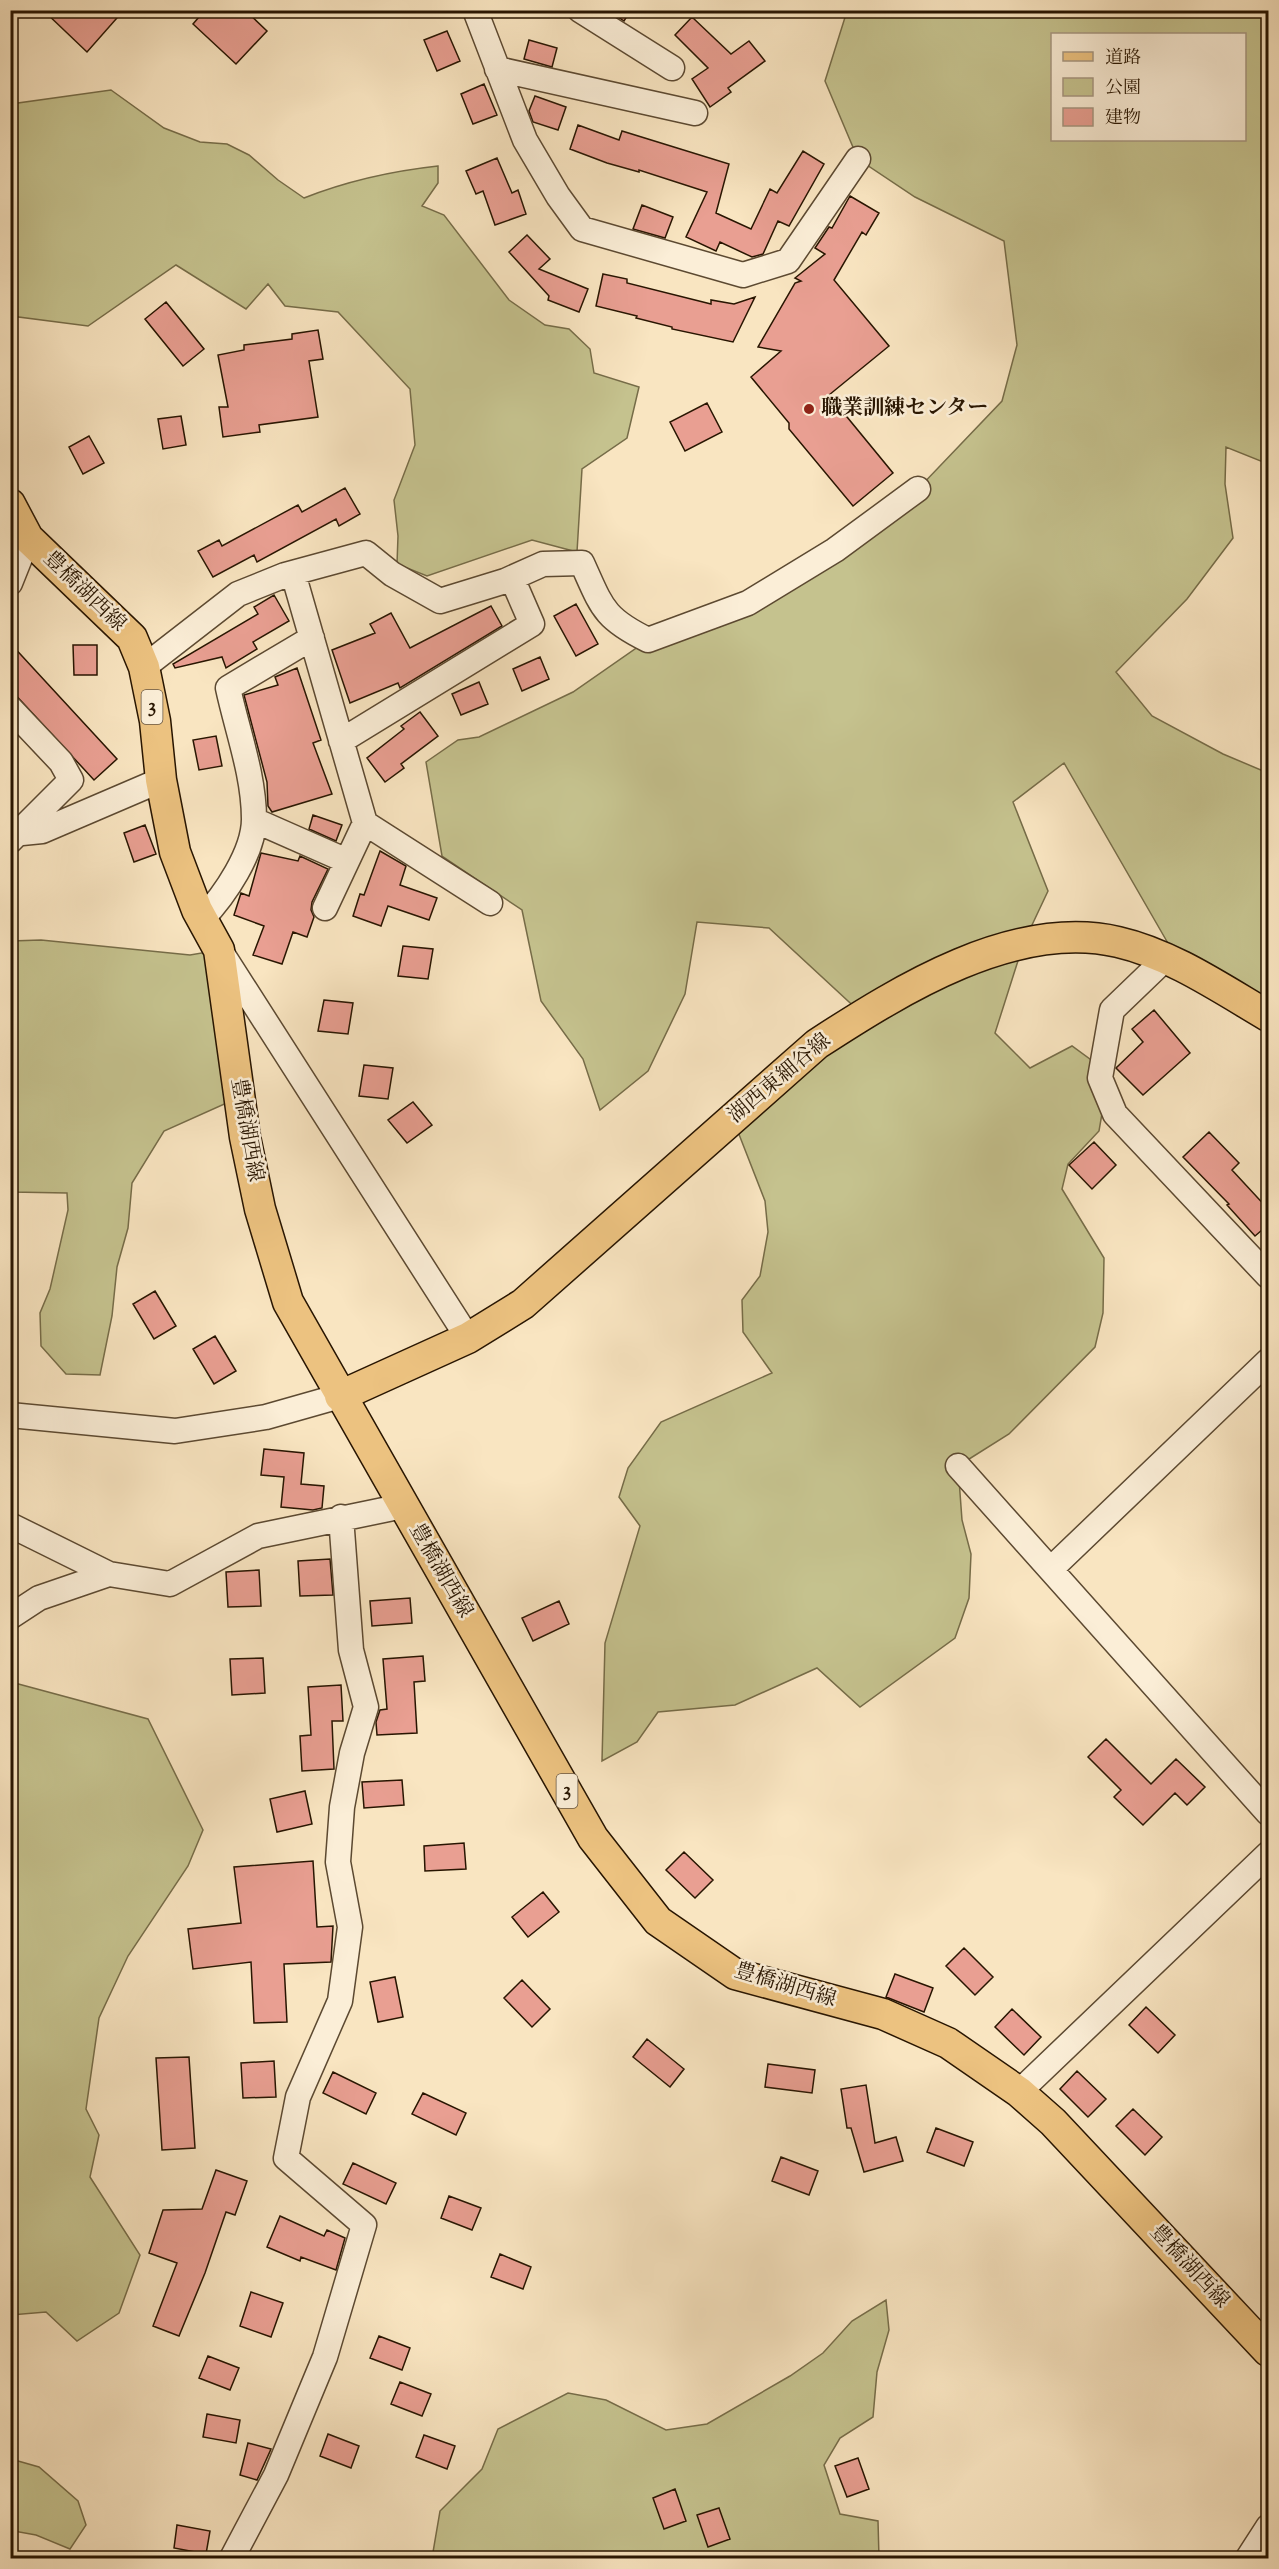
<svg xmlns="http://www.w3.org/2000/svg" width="1279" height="2569" viewBox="0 0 1279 2569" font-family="'Sorts Mill Goudy','Noto Serif JP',serif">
<rect width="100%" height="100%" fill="#f9e5c1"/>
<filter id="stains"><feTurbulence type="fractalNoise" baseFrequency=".00333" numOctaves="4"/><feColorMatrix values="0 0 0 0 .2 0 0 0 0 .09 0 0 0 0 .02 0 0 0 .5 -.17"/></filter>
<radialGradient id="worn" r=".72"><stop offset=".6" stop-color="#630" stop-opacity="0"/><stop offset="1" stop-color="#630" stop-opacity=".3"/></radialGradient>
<!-- green -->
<path fill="#c5c28e" stroke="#766c48" stroke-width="1.5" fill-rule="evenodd" d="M847,11H1268V464L1226,447L1225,484L1233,538L1187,599L1116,672L1152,716L1223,754L1268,773V1016L1184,971L1064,763L1013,802L1048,891L1024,942L995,1033L1030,1068L1072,1046L1109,1073L1099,1131L1068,1164L1062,1189L1104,1258L1103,1313L1095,1347L1009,1434L958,1466L962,1520L971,1554L969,1598L955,1638L860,1707L817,1668L735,1705L658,1712L637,1742L602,1761L605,1643L640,1526L619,1497L628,1468L661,1422L772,1373L743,1332L742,1300L760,1276L768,1232L765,1201L733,1119L862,1014L769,928L697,922L685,994L648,1071L600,1110L583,1059L541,1001L522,910L442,856L426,762L458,740L479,737L573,692L648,640L704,621L918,489L1002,401L1017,345L1004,241L915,197L858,159L825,81ZM1052,34H1244V140H1052Z
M111,90L164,128L200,142L227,144L249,155L278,180L304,198C347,181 392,171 438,166V183L422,206L444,215L509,300L545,325L569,329L590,349L594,373L639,387L627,438L582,469L577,552L532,540L427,576L397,564L398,536L394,500L415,445L410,389L338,312L285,306L268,284L246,309L176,265L88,326L11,316V104Z
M41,940L190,955L219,950L240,1097L164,1131L132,1183L128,1228L117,1267L112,1316L100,1375L66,1374L41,1346L40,1313L50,1289L68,1210L67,1193L11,1192V941Z
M11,1682L148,1719L203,1830L188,1866L128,1956L99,2018L86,2109L99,2135L90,2177L140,2255L119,2313L77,2341L46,2312L11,2315Z
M886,2300L889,2330L877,2372L873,2417L840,2438L824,2465L840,2514L878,2521L879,2558H432L440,2511L482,2469L498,2429L568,2393L606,2400L666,2430L707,2424L790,2376L823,2353L852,2321Z
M11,2459L39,2467L78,2501L86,2525L70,2549L36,2535L14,2531L11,2535Z"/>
<!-- building -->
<path fill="#e99f92" stroke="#281501" stroke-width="1.5" d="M43,10H124L87,52Z
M205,10H245L267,31L236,64L193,24Z
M608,10H631L624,21Z
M692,17L731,54L749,41L765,61L728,88L731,92L710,107L692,79L708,68L675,35Z
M447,31L460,61L437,71L424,40Z
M529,40L557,48L552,67L524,59Z
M484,84L497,115L473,124L461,94Z
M535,96L566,107L558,130L533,122L529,111Z
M578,125L619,140L622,131L729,164L716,213L751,229L770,189L777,193L803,151L824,164L789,226L778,221L763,254L752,257L720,242L716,251L686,237L707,192L639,170V172L607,163L570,149Z
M497,158L512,193L518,190L526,214L495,225L483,191L476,194L466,171Z
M850,196L879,213L866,235L862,232L834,280L889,346L829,395L893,473L853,506L789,429V423L751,377L781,351L758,347L795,283L801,281L795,278L825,254L815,248L829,227L832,228Z
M642,205L673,217L665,238L633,229Z
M527,235L550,259L539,269L588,289L579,312L548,300L549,296L509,252Z
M603,274L627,279V283L711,304V300L734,304L755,297L733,342L672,329V327L636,318L637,316L596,306Z
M166,302L204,349L183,366L145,319Z
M318,330L323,359L309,361L318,417L259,425L260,432L223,437L219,407H228L218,355L244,350V345L292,339V334Z
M707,403L722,432L685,451L670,422Z
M181,416L186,445L163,449L158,419Z
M89,436L104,463L83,474L69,447Z
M345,488L360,514L339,526L336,519L257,562L254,555L213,577L198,551L219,540L222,546L298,505L302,512Z
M274,595L289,621L253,642L257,649L226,668L222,657L175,668L173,664L258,614L254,607Z
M576,604L598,644L576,656L554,616Z
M491,606L502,626L400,688L398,683L350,703L332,650L375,633L370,624L391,613L410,648Z
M10,643L117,759L94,780L10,689Z
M73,645H97V675H74Z
M540,657L549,679L522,691L513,669Z
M297,668L321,740L313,743L332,794L272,812L268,806L267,782L244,695L278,685L275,677Z
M479,682L488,704L461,715L452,694Z
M420,712L438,736L401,764L404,768L385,782L367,758L404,729L401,726Z
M216,736L222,766L199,770L193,740Z
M313,815L342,825L336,841L309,829Z
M145,825L156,854L134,862L124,833Z
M380,851L406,866L400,885L437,898L429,920L388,906L381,926L353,916L360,894L364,895Z
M261,853L298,861L300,856L328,869L312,902L311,910L314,917L307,937L293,932L282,964L253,955L264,926L234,915L241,893L249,896Z
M403,946L433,949L428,979L398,976Z
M324,1000L353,1003L348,1034L318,1031Z
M1154,1010L1190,1053L1143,1095L1116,1068L1143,1042L1132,1029Z
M364,1065L393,1068L388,1099L359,1096Z
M413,1102L432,1125L407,1143L388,1120Z
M1209,1132L1239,1163L1232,1170L1269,1210V1224L1255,1236L1227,1205L1229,1204L1183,1157Z
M1094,1142L1116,1165L1092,1189L1069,1165Z
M155,1291L176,1326L154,1339L133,1304Z
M215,1336L236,1371L214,1384L193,1349Z
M264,1449L304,1453L301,1484L324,1486L322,1508L313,1510L281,1507L284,1477L261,1475Z
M330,1559L333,1595L300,1596L298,1561Z
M259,1570L261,1606L228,1607L226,1572Z
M410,1598L412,1623L372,1626L370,1601Z
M559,1601L569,1624L533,1641L522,1618Z
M423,1656L425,1681L414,1682L417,1733L377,1735L376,1722L380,1710L387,1709L383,1659Z
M263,1658L265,1693L232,1695L230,1659Z
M341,1685L343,1721H332L334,1769L302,1771L300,1736L311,1735L308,1687Z
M1106,1739L1151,1784L1176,1759L1205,1787L1187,1805L1175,1793L1143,1825L1114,1797L1121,1790L1088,1757Z
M402,1780L404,1805L364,1808L362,1782Z
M305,1791L312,1824L277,1832L270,1799Z
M464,1843L466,1869L425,1871L424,1846Z
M684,1852L713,1880L695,1898L666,1870Z
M313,1861L317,1927L333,1926L331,1962L284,1964L287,2022L254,2023L251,1962L193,1969L188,1929L241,1923L234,1867Z
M543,1892L559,1912L528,1937L512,1917Z
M964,1948L993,1977L975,1995L946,1966Z
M895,1974L933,1988L924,2012L886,1997Z
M395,1977L403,2017L378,2022L370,1982Z
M522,1980L550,2009L532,2027L504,1998Z
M1146,2007L1175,2035L1158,2053L1129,2025Z
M1012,2009L1041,2037L1024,2055L995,2027Z
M647,2039L684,2069L670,2087L633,2057Z
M189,2057L195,2148L162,2150L156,2058Z
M274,2061L276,2097L243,2098L241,2063Z
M768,2064L815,2070L812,2093L765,2087Z
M1077,2071L1106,2099L1088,2117L1060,2089Z
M333,2072L376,2093L366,2114L323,2093Z
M866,2085L875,2143L896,2137L903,2161L864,2172L851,2128H847L841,2089Z
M423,2093L466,2113L456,2135L412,2114Z
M1133,2109L1162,2137L1145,2155L1116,2126Z
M936,2128L973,2142L964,2166L927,2152Z
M781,2157L818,2171L809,2195L772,2181Z
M353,2163L396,2183L386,2204L343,2184Z
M216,2170L247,2181L235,2215L226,2212L205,2273L179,2336L153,2326L177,2263L149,2253L163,2210L202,2209Z
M449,2196L481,2208L472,2230L441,2218Z
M280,2216L324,2236L327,2230L345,2238L336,2270L301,2257L300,2261L267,2247Z
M500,2254L531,2267L523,2289L491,2277Z
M251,2292L283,2303L271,2337L240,2326Z
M379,2336L410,2348L402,2370L370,2358Z
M208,2356L239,2368L230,2390L199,2378Z
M400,2382L431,2394L422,2416L391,2404Z
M207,2414L240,2420L236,2443L203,2437Z
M328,2434L359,2446L351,2468L320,2456Z
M424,2435L455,2446L447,2469L416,2457Z
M248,2443L271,2449L257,2480L240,2475Z
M858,2458L869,2489L847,2497L835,2466Z
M675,2489L686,2521L664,2529L653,2498Z
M719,2508L730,2539L708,2547L697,2515Z
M177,2525L210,2531L206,2554L174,2548Z"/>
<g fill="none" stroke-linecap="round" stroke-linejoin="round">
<defs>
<path id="minor" d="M475,10L525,140L558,196L582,229L743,275L788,261L858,159
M580,10L672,68
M497,69L695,113
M293,573L365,823L490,903
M10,583L28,538
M144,667L238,594L285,575L366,553L392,574L440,601L505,581L543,564L582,563C602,607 603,618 648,640L748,603L835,550L918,489
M10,708L61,762L71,780L10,841
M341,741L532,624L512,578
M254,820L347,861
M22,833L42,831L161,780
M325,908L365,823
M202,919C225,895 254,852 254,819C254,775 237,730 228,688L312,638
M221,952L468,1338
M1165,959L1112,1010L1100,1078L1115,1114L1268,1276
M10,1415L175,1431L266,1417L340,1396
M958,1466L1268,1813
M10,1525L109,1574L170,1584L258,1536L403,1506
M1052,1568L1268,1361
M10,1617L39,1598L109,1574
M1019,2092L1268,1854
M232,2558L276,2475L325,2357L364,2225L286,2158L298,2097L340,2001L350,1927L338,1862L342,1807L352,1753L366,1707L351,1650L341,1517
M1248,2558L1268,2527"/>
<path id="major" d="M10,504L28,538L132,638L144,667L155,721L161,780L175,852L197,910L219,950L245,1137L260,1209L288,1302L593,1838L658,1921L735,1974L883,2014L948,2043L1019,2092L1053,2122L1268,2351
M340,1396L468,1338L523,1304L817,1044C900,990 1015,918 1118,942C1171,954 1222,989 1268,1016"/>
</defs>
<!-- minor casing -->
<use href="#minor" stroke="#5c4931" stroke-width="27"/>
<!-- major casing -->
<use href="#major" stroke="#281501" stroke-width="33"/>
<!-- minor -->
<use href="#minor" stroke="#fbeed7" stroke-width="24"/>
<!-- major -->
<use href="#major" stroke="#ecc280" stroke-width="30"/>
</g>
<!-- markers -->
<circle fill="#8f2418" stroke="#fbeed7" stroke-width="2" cx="809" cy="409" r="6"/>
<g text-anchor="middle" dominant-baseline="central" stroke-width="5" stroke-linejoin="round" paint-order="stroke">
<!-- shield labels -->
<g fill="#fbeed7" stroke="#675641" stroke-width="1.5">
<rect x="141.5" y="690" width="21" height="34" rx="4.5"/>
<rect x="556.5" y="1774" width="21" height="34" rx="4.5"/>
</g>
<g font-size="20" font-weight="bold" fill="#281501">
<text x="152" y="707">3</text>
<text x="567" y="1791">3</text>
</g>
<!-- poi labels -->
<g font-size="21" font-weight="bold" fill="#281501" stroke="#fbeed7" text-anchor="start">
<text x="821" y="409">職業訓練センター</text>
</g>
<!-- street labels -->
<g font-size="21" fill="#281501" stroke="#fbeed7">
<text transform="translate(84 592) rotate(44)">豊橋湖西線</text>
<text transform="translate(780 1079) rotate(-40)">湖西東細谷線</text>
<text transform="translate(246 1130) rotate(80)">豊橋湖西線</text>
<text transform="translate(440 1571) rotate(60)">豊橋湖西線</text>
<text transform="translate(785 1986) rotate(17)">豊橋湖西線</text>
<text transform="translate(1189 2267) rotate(47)">豊橋湖西線</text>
</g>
</g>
<!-- margin -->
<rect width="1279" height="2569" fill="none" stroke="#f9e5c1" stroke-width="36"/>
<rect x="12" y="12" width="1255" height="2545" fill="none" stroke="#281501" stroke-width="3"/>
<rect x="18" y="18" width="1243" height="2533" fill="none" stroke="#281501" stroke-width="1.5"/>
<!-- legend -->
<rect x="1051" y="33" width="195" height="108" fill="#fbeed7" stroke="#a79781" stroke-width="1.5"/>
<rect x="1063" y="52" width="30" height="9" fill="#ecc280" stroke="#a79781" stroke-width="1.5"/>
<text x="1105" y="63" font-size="18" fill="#281501">道路</text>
<rect x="1063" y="78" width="30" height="18" fill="#c5c28e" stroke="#a79781" stroke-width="1.5"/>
<text x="1105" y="93" font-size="18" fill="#281501">公園</text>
<rect x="1063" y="108" width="30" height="18" fill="#e99f92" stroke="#a79781" stroke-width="1.5"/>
<text x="1105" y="123" font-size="18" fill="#281501">建物</text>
<rect width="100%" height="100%" filter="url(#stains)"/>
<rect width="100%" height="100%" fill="url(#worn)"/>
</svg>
